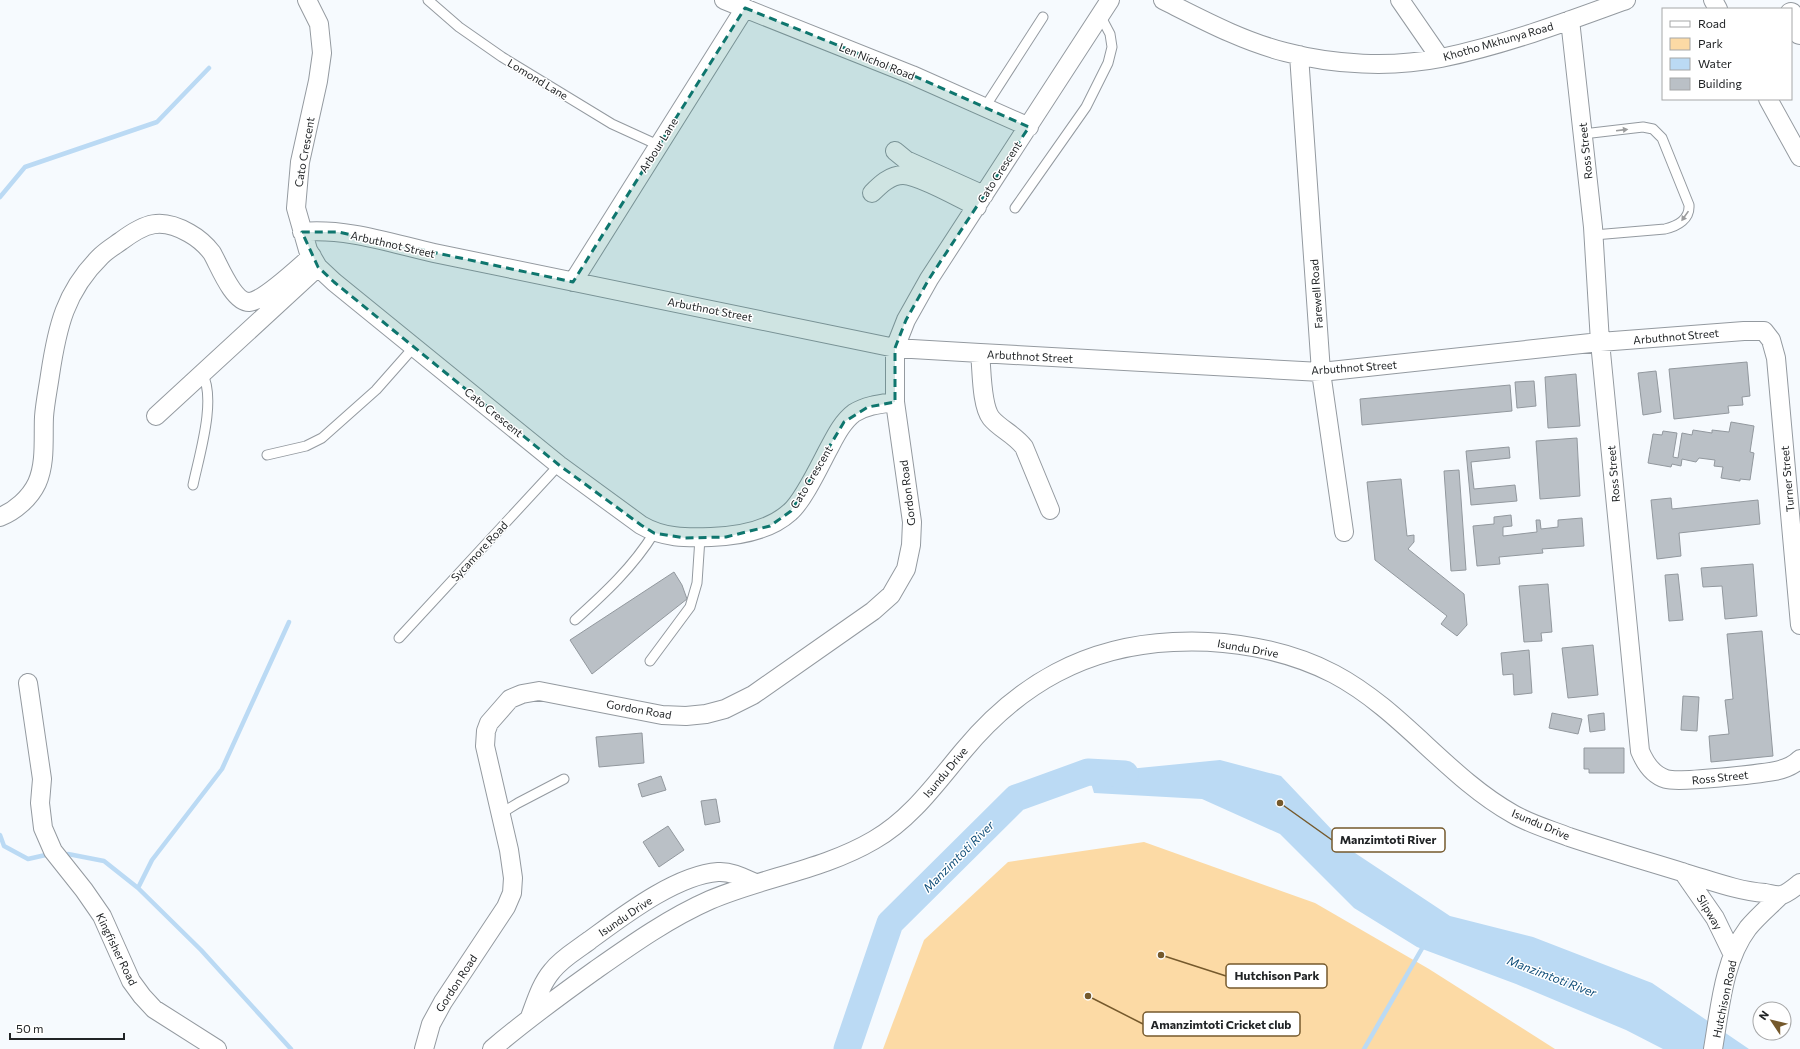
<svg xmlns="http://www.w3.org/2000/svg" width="1800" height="1049" viewBox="0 0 1800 1049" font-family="Commissioner,sans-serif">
<rect width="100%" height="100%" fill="#f6fafe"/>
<!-- green -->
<path fill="#fcdaa5" d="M1144,842L1315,903L1429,969L1555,1049H883L924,940L1008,862Z"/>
<!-- water -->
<path fill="#bbdaf4" d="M1220,760L1281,776L1352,851L1450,916L1533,937L1652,983L1749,1049H1663L1626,1030L1516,984L1417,947L1354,908L1280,834L1202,799L1094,793L1088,773Z"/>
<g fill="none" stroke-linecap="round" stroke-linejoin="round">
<!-- stream -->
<path stroke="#bbdaf4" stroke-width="4.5" d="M0,197L25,167L157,122L209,68
M0,835L4,846L28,859L50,854
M68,854L104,861L138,888L201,950L291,1049
M138,888L152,860L222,769L289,622
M1364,1049L1424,945"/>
<!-- river -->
<path stroke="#bbdaf4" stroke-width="27" d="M847,1049L890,923L1016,798L1088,772L1125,774"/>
</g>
<!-- building -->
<path fill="#bac0c6" stroke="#92989e" d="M1747,362L1750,396L1742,397L1743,405L1728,406L1729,413L1674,419L1669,369Z
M1656,371L1661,412L1643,415L1638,373Z
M1576,374L1580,426L1548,428L1545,377Z
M1534,381L1536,406L1517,408L1515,382Z
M1510,385L1512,411L1362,425L1360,399Z
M1731,422L1754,426L1750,452L1754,453L1750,480L1740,479V481L1721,478L1723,467L1714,466L1715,460L1699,458L1696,462L1682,459L1681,466L1672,464L1671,467L1648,463L1653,434L1662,435L1663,431L1677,433L1673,457L1678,458L1682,433L1692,435L1693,430L1712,433V430L1729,432Z
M1577,438L1580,496L1540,499L1536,441Z
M1509,447L1510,458L1471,462L1474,489L1515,485L1517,501L1471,505L1466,451Z
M1459,470L1466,570L1451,571L1444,471Z
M1401,479L1407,536L1414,535V542L1408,549L1464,594L1467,625L1457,636L1441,624L1447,616L1375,560L1367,482Z
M1671,498L1672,509L1758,500L1760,524L1679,533L1681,556L1657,559L1651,500Z
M1511,515L1512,526L1503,527V536L1537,532L1536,520H1540L1541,529L1558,527V520L1582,518L1584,546L1542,549L1543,553L1499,557L1500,564L1477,566L1473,526L1494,524V517Z
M1753,564L1757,616L1725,619L1722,586L1703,587L1701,568Z
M674,572L682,585L687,599L592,674L570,640Z
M1678,574L1683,620L1669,621L1665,575Z
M1548,584L1552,632L1541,633L1542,641L1524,642L1519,586Z
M1762,631L1773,756L1711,762L1709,736L1729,734L1725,700L1733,699L1727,634Z
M1593,645L1598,695L1568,698L1562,648Z
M1529,650L1532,693L1514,695L1513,674L1503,675L1501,653Z
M1683,696L1699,697L1697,731L1681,730Z
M1552,713L1582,719L1578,734L1549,728Z
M1604,713L1605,730L1590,732L1588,715Z
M642,733L644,763L599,767L596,737Z
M1584,748H1624V773H1589V769H1584Z
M661,776L666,790L642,797L638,784Z
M716,799L720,822L705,825L701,801Z
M668,826L684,850L659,867L643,842Z"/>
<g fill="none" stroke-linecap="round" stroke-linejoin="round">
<defs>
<path id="lane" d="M428,0L459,27L502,57L612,124L658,145
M985,107L1043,17
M1583,134L1643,127L1653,129L1662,138L1689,205C1690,219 1678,226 1665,229L1594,235
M1015,208L1086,107L1108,63L1112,47L1110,34L1100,15
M267,455L306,446L322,438L376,390L414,347
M193,485C199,456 217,399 202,373
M575,620C605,593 633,567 654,533
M399,638L559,465
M650,661L690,607L697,583L700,538
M500,814L518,803L564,779"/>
<path id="street" d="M307,0L319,24L322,53L318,81L300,162L296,208L308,250L318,267L334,282L559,465L641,525C663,538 686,538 711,537C739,536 769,531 790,512C803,501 820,465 828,450C835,437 842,422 854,413C867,405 881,404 895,402
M724,0L912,75L1029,127
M1163,0C1203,20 1242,41 1285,52C1334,65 1391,68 1441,58C1504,45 1566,22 1626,0
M1400,0L1440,58
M1713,0L1718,9
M1570,20L1593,227L1600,342L1640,751C1645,763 1653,775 1666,779C1679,783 1759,774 1775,771C1785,769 1793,766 1800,759
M1299,55L1321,372L1344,532
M1768,99L1800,157
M895,151L906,160L984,195
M872,193C880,185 890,175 903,175C917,175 962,199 977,207
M302,232C346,228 390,243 434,253L895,348L980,353L1321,372L1600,342L1744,331H1764L1771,340L1776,358L1800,625
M573,282L745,8
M980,353C982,370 981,405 991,418C1000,429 1014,434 1024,447L1050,510
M156,416L318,267
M0,517C15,511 30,498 37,483C46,463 43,438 44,417C45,403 48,389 50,375C57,328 65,291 101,256C107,250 114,246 121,241C145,223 161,217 189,233C198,238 206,245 212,253C219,265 233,302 249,302C264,301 299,267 312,256
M28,683L42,779L40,803L43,828L53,851L84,890L102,916L131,981L142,996L154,1009L217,1049
M1683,872L1715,918L1733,955
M530,1017C536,1001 541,984 552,971C562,958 577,950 590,940C623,916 676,875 718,872C731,871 744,878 755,883
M424,1049L431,1024L443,1002L506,907L512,893L513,878L509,850L485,746L486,731L489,723L510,699L522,694L539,691L662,715L686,716L706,714L725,709L753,695L873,611L891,595L906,569L911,545L912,522L895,402V348L906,320L929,279L1110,0
M492,1049C525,1021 559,996 594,971C631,945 669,918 710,900C764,877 823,870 874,840C911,819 937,782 964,750C1019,684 1086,646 1173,642C1226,639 1286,649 1334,674C1402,710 1447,777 1513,814C1530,824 1551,830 1569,837C1608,850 1646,861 1685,873C1712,881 1738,891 1765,893C1771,894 1776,896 1781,895C1787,894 1795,887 1800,883
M1713,1049C1720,1009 1723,961 1748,928C1758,916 1770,906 1781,895"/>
<path id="highway" d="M1791,14L1800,33"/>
</defs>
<!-- lane casing -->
<use href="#lane" stroke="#949aa0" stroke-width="11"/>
<!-- street casing -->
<use href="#street" stroke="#949aa0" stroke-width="20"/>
<!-- highway casing -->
<use href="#highway" stroke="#949aa0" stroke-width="24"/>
<!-- lane -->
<use href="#lane" stroke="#fff" stroke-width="9"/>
<!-- street -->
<use href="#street" stroke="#fff" stroke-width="18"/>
<!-- highway -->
<use href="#highway" stroke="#fff" stroke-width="22"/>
</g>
<!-- one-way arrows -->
<defs><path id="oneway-solid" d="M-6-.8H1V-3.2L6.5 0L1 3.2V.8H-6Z"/></defs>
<g fill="#9b9c9d">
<use href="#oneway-solid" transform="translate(1622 130) rotate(-7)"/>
<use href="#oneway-solid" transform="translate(1685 216) rotate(125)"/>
</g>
<!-- marked area -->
<path fill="#0f766e" fill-opacity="0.2" stroke="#0f766e" stroke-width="3" stroke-dasharray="8 5" stroke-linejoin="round" d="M745,8L912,75L1029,127L929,279L906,320L895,348V402L868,407L844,422L791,511L770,526L726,537L685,538L654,533L641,525L559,465L334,282L318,267L302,232H338L573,282Z"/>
<g text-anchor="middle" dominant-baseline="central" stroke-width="3" stroke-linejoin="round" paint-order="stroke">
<!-- street labels -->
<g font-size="11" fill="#212426" stroke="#fff">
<text transform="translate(1498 41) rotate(-16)">Khotho Mkhunya Road</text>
<text transform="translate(877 61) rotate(22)">Len Nichol Road</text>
<text transform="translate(538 79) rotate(31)">Lomond Lane</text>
<text transform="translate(658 145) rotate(-58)">Arbour Lane</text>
<text transform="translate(1585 151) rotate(-96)">Ross Street</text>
<text transform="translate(304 152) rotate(-80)">Cato Crescent</text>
<text transform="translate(999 172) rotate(-57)">Cato Crescent</text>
<text transform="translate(393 244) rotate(13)">Arbuthnot Street</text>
<text transform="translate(1316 294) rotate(-94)">Farewell Road</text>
<text transform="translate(710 309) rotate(11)">Arbuthnot Street</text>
<text transform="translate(1676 336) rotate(-5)">Arbuthnot Street</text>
<text transform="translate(1030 356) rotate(3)">Arbuthnot Street</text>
<text transform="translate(1354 367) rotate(-4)">Arbuthnot Street</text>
<text transform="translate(494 412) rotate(39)">Cato Crescent</text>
<text transform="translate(1613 474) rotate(-95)">Ross Street</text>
<text transform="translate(811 477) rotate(-59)">Cato Crescent</text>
<text transform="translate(1787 479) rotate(-95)">Turner Street</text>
<text transform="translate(907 493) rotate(-97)">Gordon Road</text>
<text transform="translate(479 551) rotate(-47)">Sycamore Road</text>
<text transform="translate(1248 648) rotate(10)">Isundu Drive</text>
<text transform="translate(639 709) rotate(10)">Gordon Road</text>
<text transform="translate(945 772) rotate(-50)">Isundu Drive</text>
<text transform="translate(1720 777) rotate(-6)">Ross Street</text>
<text transform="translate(1541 824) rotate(23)">Isundu Drive</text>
<text transform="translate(1710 912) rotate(59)">Slipway</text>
<text transform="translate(625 916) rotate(-34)">Isundu Drive</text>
<text transform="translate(117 949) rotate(64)">Kingfisher Road</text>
<text transform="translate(456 983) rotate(-57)">Gordon Road</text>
<text transform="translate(1724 999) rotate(-78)">Hutchison Road</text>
</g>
<!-- water labels -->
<g font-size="12" font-style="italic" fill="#104e79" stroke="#fff">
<text transform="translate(958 856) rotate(-45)">Manzimtoti River</text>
<text transform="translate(1552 976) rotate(21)">Manzimtoti River</text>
</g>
</g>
<!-- callouts -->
<path fill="none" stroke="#75592c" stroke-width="1.5" d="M1280 803L1332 840M1161 955L1226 976M1088 996L1143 1024"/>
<g fill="#75592c" stroke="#fff" stroke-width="1.5">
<circle cx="1280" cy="803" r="4"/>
<circle cx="1161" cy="955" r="4"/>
<circle cx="1088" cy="996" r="4"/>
</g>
<g fill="#fff" stroke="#75592c" stroke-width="1.5">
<rect x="1332" y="828" width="113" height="24" rx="4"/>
<rect x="1226" y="964" width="101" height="24" rx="4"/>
<rect x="1143" y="1012" width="157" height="24" rx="4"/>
</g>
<g font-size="12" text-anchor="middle" font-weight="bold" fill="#212426">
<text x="1388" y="844">Manzimtoti River</text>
<text x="1277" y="980">Hutchison Park</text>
<text x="1221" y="1029">Amanzimtoti Cricket club</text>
</g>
<!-- legend -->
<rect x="1662" y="8" width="130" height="92" fill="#ffffff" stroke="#a6a7a8"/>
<rect x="1670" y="21" width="20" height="6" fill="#ffffff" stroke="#a6a7a8"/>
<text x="1698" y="28" font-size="12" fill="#212426">Road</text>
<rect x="1670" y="38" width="20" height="12" fill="#fcdaa5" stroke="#a6a7a8"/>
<text x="1698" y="48" font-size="12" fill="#212426">Park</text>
<rect x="1670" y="58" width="20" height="12" fill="#bbdaf4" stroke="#a6a7a8"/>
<text x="1698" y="68" font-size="12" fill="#212426">Water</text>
<rect x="1670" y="78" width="20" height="12" fill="#bac0c6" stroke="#a6a7a8"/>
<text x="1698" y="88" font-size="12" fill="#212426">Building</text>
<!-- north arrow -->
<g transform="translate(1772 1021) rotate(305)"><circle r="19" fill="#ffffff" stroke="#a6a7a8"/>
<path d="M0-3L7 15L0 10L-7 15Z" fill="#75592c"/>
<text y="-6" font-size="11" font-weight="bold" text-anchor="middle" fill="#212426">N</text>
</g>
<!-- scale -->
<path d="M10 1033v6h114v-6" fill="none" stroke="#212426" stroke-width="2"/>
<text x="16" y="1033" font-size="12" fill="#212426" stroke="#ffffff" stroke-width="3" paint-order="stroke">50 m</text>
</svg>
